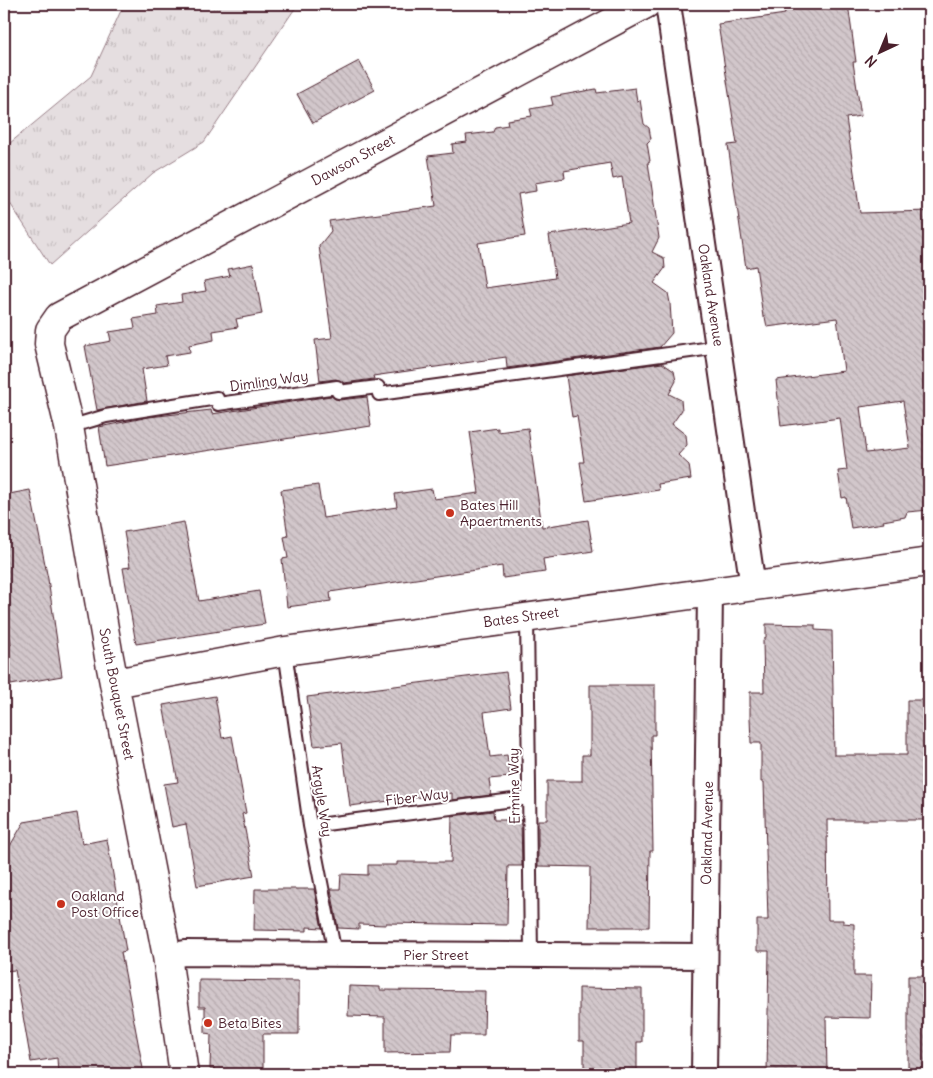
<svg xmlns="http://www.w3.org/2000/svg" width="933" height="1078" viewBox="0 0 933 1078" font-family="Delius,sans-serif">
<defs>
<pattern id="grass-tufts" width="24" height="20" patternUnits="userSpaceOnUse" patternTransform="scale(1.25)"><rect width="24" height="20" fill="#e5dee0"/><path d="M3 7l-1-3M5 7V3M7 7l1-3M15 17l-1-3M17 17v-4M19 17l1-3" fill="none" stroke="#c6bec0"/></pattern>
<pattern id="building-back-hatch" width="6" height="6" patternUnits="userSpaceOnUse" patternTransform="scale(1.25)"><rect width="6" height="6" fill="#d2c7cb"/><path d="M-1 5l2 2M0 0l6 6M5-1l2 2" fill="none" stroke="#b6aaae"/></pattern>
</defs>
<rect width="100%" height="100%" fill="#fff"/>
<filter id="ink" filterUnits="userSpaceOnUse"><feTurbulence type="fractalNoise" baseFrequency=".02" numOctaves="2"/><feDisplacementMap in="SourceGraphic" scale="10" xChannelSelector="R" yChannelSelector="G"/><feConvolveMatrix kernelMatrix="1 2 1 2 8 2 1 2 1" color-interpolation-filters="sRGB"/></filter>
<g filter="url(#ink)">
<!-- grass -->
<path fill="url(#grass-tufts)" stroke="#987e86" d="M124,4H298L204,142L153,173L50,265L4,194V148L91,76Z"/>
<!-- building -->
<path fill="url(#building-back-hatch)" stroke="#4a1f2b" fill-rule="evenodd" d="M783,4H848L856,62H853L861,116L846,118L860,213L929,211V510L907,512L905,517L883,521L884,523L851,528L846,497L842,498L838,471L847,470L840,418L781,426L776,380L844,371L837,318L767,327L765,317H763L756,266L746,268L728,145L737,144L718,24L785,14ZM903,401L910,448L866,453L860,407Z
M359,61L375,90L313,123L297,94Z
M635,88L637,101L640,100L644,124L649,128L651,139L647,143L650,161L648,162L659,238L652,252L664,258L665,268L654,283L668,293L670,303L672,333L660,347L507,368L506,357L373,376L374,379L344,383L336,379L320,381L315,340L332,338L319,246L331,231L329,221L436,206L428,156L453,153L452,144L467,142L466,135L493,132L495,127L508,125L507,120L532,116L530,109L553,105L551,97L596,89L597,93ZM610,163L613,179L622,177L629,223L549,235L555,278L485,288L478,243L525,236L518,194L536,191L535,183L565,178L564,171Z
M253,264L262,314L236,319L238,327L213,331L214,340L189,345L190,352L165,356L167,365L142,369L147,401L97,410L85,346L111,341L109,332L135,328L133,319L158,315L157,306L182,302L181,295L206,291L204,281L230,276L228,269Z
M662,363L674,371L676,381L669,394L681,400L682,410L672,424L686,435L687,445L678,455L689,465L691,479L658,484L659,490L586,501L580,462H584L577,416L572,417L566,376Z
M331,396L339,400L367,397L371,426L105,466L99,427L149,417L211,410L212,414Z
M498,428V432L528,428L542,527L588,520L593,551L543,559L545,572L503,578L502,566L330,592L331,601L287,607L282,559L288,558L284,537L288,536L281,490L318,485L323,518L397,507L395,494L432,489L434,499L479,493L470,432Z
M30,490L48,579L62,676L11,685L4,646L11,645L4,603V495Z
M184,522L199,601L259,591L265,624L136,644L123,568L130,567L124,532Z
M766,624L815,625V630L832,631L834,755H907V700H929V820H827L828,920H843V923L854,924V976H871L870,1018L826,1017L827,1074L767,1073L769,951H757V920H768L764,782H761V743H751L750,718V692H764L763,641L766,637Z
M506,672L511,708L484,712L490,757L507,755L510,777L489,779L491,795L452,800V793L350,806L342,743L314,746L307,697Z
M590,685H655V735H651L653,851H650L649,927H589L590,867L538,866V820H547V781H582V755H590Z
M215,696L222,738L232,736L246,813L242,814L254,876L197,886L186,824L172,827L164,784L178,782L163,705Z
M493,811L494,820H521L522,866H508L507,925L386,923V925L359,924V929L338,928L331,889H340L341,874L368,875V865H397V862H451L452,816Z
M77,813L82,844L107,839L126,951L121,952L144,1074H58L57,1058L31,1062L15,970L4,971V856L24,822Z
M255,889H314L322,928L307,927V931L254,930Z
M908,976H929V1070L908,1069Z
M199,980L299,981V1034H263V1070H257V1074H214L215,1069H210L211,1034L205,1033V1007H199Z
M349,986L380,987V990L485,991L484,1035H451L450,1052L385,1053V1017L348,1016Z
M579,988L642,989V1042H637V1074H584V1041H579Z"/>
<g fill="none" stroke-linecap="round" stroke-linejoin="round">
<defs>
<path id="lane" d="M69,427L106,416L217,398L218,404L337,387L338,392L378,387L379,394L719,347
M527,616L531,956
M285,651L310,826L335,954
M310,826L529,798"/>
<path id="street" d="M668,4L753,587
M167,956L185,953L705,956
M704,1074L710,593"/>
<path id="secondary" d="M115,683L285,651L929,562
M184,1074L167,956L109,657L69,427L49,344L50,330L59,317L646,4"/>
</defs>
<!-- lane casing -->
<use href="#lane" stroke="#4a1f2b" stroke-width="16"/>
<!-- street casing -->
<use href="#street" stroke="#4a1f2b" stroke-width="28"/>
<!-- secondary casing -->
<use href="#secondary" stroke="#4a1f2b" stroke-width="31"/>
<!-- lane -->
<use href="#lane" stroke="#fff" stroke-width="12"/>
<!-- street -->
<use href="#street" stroke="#fff" stroke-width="24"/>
<!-- secondary -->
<use href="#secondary" stroke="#fff" stroke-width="28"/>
</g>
</g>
<!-- markers -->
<g fill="#c8321e" stroke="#fff" stroke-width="2">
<circle cx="450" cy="513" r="5"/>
<circle cx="61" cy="904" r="5"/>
<circle cx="208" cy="1023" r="5"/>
</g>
<g text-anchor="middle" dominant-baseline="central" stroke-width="4" stroke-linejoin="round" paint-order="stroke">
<!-- street labels -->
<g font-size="14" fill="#4a1f2b" stroke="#fff">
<text transform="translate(353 160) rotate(-28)">Dawson Street</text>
<text transform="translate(711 295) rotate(81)">Oakland Avenue</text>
<text transform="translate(269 381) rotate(-8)">Dimling Way</text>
<text transform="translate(521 617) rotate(-8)">Bates Street</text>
<text transform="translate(117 694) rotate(79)">South Bouquet Street</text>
<text transform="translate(514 786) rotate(-91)">Ermine Way</text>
<text transform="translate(417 797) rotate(-7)">Fiber Way</text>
<text transform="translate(322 801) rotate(81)">Argyle Way</text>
<text transform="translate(707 833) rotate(-89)">Oakland Avenue</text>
<text x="436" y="955">Pier Street</text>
</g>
<!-- poi labels -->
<g font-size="14" fill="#4a1f2b" stroke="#fff" text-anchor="start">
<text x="460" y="505">Bates Hill<tspan x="460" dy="16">Apaertments</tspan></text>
<text x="71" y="896">Oakland<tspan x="71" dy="16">Post Office</tspan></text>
<text x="218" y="1023">Beta Bites</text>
</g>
</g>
<!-- margin -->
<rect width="933" height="1078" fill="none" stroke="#fff" stroke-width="20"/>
<rect x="10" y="10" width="913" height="1058" fill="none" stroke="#4a1f2b" stroke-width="2" filter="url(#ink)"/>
<!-- north arrow -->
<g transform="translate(880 52) rotate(224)" stroke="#ffffff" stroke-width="4" paint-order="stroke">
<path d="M0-4L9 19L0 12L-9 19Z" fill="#4a1f2b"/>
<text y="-8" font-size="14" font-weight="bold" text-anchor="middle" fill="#4a1f2b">N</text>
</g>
</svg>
